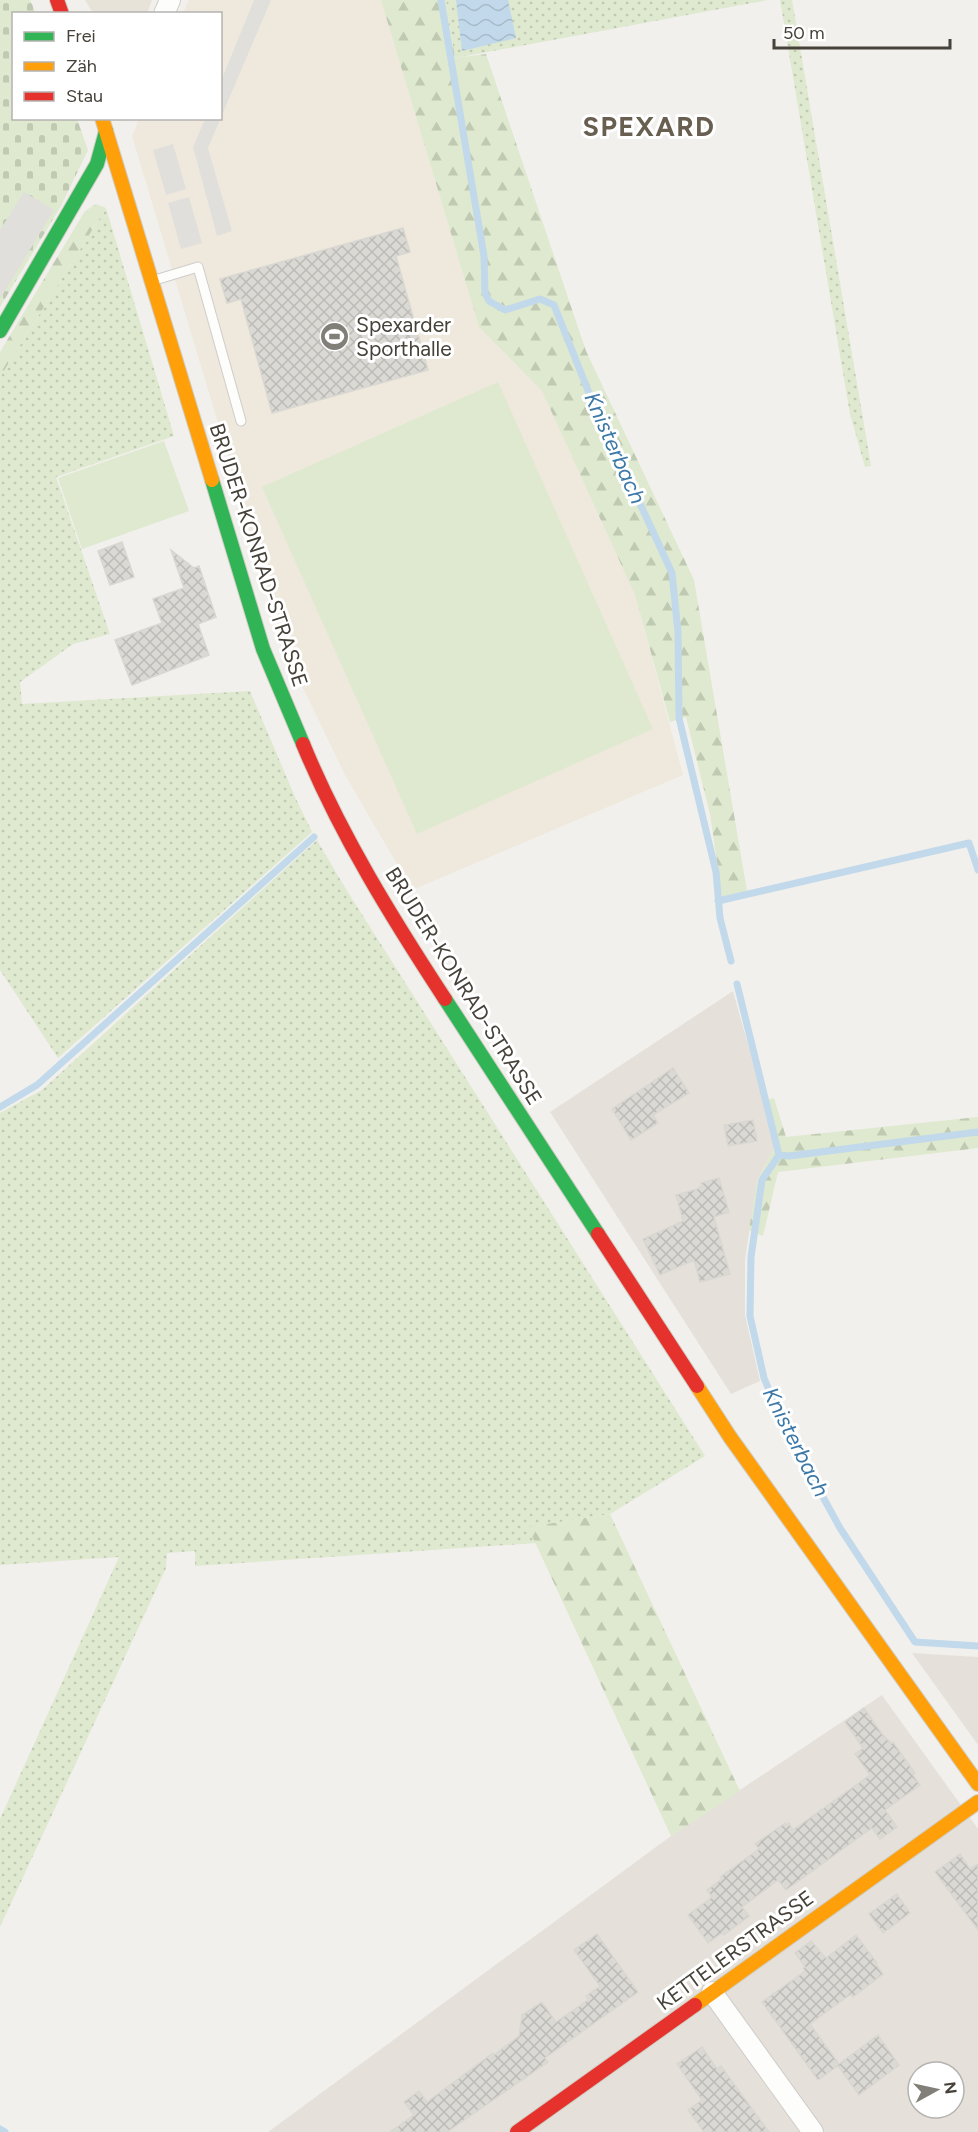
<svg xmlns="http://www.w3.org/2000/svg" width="978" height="2132" viewBox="0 0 978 2132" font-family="Figtree,sans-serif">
<defs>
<pattern id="grass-dots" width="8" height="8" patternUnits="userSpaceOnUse" patternTransform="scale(1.5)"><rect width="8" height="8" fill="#dee9cf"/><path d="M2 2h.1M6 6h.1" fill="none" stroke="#c0c9b2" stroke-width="1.8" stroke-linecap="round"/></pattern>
<pattern id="forest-firs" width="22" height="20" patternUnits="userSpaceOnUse" patternTransform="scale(1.5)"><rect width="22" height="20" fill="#dee9cf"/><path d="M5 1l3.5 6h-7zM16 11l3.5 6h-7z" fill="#c0c9b2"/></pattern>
<pattern id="cemetery-stones" width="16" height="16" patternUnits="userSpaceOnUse" patternTransform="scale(1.5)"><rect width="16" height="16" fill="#dee9cf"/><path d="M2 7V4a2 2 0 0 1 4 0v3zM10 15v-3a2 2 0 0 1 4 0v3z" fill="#c0c9b2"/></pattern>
<pattern id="water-waves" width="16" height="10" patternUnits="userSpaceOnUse" patternTransform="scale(1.5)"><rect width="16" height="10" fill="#c1d9ea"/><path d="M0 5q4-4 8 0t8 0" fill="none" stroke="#a7bbc9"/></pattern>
<pattern id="building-cross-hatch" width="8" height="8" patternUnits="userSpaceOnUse" patternTransform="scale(1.5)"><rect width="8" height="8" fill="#dbd9d4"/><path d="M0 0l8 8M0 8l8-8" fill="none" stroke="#bdbbb7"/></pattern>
</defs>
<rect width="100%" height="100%" fill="#f1f0ec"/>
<!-- residential -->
<path fill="#e5e1da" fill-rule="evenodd" d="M733,991L776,1144L757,1181L745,1260V1315L760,1381L731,1394L550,1112Z
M912,1653L978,1657V1745Z
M882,1695L978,1829V2132H268L671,1836ZM918,2072H954V2108H918Z"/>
<!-- commercial -->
<path fill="#efe9dd" d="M189,0H381L479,327L542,391L635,595L683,775L412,890L345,775L288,657L132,136L139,119L220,118V14L183,13Z"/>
<!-- education -->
<path fill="#e7e3d8" d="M85,0H152L147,14L93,13Z"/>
<!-- grass -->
<path fill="url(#grass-dots)" d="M446,0H768L455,58Z
M780,0H792L871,466L865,467L850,414Z
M106,208L174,436L56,477L110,634L73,644L20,682L22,704L250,691L295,797L312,832L58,1058L0,970V377Z
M317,840L344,886L705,1456L610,1514L529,1527L536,1543L195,1566V1551L167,1553L166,1568L0,1927V1819L119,1557L0,1565V1113L42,1090Z"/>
<!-- forest -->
<path fill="url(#forest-firs)" d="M381,0H446L455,58L486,54L586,351L694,580L747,891L722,897L710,814L686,717L670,722L635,595L542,391L479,327Z
M96,204L106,208L0,377V352L85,211Z
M774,1098L786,1137L978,1117V1148L778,1172L763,1236L749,1230L757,1181L776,1144L763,1101Z
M610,1514L740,1791L671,1836L528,1527Z"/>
<!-- cemetery -->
<path fill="url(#cemetery-stones)" d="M0,0H30L36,13L14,14V118L77,119L88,150L61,206L0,307Z"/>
<!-- park -->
<path fill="#dee9cf" d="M498,382L653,729L417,834L262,487Z
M164,441L189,511L82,549L58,478Z"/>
<!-- parking -->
<path fill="#e0dfdc" d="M254,0H271L208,148L232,231L217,236L193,147L205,119L220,118L221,81Z
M173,144L186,189L166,195L153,150Z
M24,192L54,210L0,299V230Z
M189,197L202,243L181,249L168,203Z"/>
<!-- water -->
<path fill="url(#water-waves)" d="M456,0H508L516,38L462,51Z"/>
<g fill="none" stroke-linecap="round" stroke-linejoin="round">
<!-- stream -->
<path stroke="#c1d9ea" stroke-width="7" d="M441,0L484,256L485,293L489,301L505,310L540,299L554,305L589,393L672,573L678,632L679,718L716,872L720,918L731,961
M718,901L969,843L978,870
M737,984L779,1155L762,1180L751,1257L750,1316L764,1378L784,1426L840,1528L915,1642L978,1646
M0,1107L37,1085L314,837
M779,1155L789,1156L978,1132
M0,2129L5,2132"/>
</g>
<!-- building -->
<path fill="url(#building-cross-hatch)" stroke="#d9d7d2" stroke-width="1.5" d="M403,228L410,252L396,256L428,370L272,413L241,299L227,303L220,279Z
M122,542L134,577L110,585L98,551Z
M171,550L194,568L199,566L216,617L198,624L209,655L132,685L115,640L162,623L153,599L184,588Z
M673,1068L689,1093L653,1115L658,1123L631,1140L612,1109Z
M753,1120L757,1141L728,1146L724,1125Z
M719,1178L729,1212L714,1217L730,1274L700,1282L694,1260L660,1275L643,1239L683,1221L676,1195L697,1189L702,1186L701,1183Z
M864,1708L882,1734L891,1743L893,1742L915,1773L913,1775L920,1785L885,1810L897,1827L880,1839L872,1828L786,1890L778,1880L742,1907L749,1916L724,1935L722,1933L708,1943L688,1915L712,1897L707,1890L722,1879L720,1877L759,1849L755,1844L785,1823L786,1825L789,1823L793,1830L870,1775L855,1754L863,1748L845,1722Z
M960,1854L970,1869L978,1864V1930L935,1872Z
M897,1894L910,1913L883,1933L869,1914Z
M597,1934L638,1992L545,2058L548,2062L447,2132H390L414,2115L404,2102L419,2091L427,2102L493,2053L494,2055L519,2036L522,2015L542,2002L556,2022L588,2000L586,1996L600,1986L574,1950Z
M856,1935L877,1963L876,1964L883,1974L853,1997L851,1994L810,2024L839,2064L878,2035L899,2065L859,2095L838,2066L818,2080L762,2002L805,1971L803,1968L805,1967L795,1953L811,1941L826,1958Z
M702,2047L717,2069L721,2066L769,2132H704L688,2110L702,2100L677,2064Z"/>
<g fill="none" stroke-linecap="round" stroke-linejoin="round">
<defs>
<path id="lane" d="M155,280L198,267L241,421"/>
<path id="street" d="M164,14L170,0
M712,1992L813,2132"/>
<path id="fast" d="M0,331L97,164L106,131
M212,480L263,649L303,744
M445,999L598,1234"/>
<path id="slow" d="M102,118L212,480
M697,1386L730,1437L978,1784
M695,2005L978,1802"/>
<path id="jam" d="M57,0L62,14
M303,744C340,834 392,918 445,999
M598,1234L697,1386
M517,2132L695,2005"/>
</defs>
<!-- lane casing -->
<use href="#lane" stroke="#cfcdca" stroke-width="11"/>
<!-- street casing -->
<use href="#street" stroke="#cfcdca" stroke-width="22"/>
<!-- fast casing -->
<use href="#fast" stroke="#cfcdc4" stroke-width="16"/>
<!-- slow casing -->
<use href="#slow" stroke="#cfcdc4" stroke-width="16"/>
<!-- jam casing -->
<use href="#jam" stroke="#cfcdc4" stroke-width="16"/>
<!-- lane -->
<use href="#lane" stroke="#fdfdfc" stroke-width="9"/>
<!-- street -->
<use href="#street" stroke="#fdfdfc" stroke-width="20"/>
<!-- fast -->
<use href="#fast" stroke="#30b455" stroke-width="14"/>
<!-- slow -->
<use href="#slow" stroke="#ff9f0a" stroke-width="14"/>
<!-- jam -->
<use href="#jam" stroke="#e5322d" stroke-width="14"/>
</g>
<!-- icons -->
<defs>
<symbol id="stadium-disc" viewBox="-11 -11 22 22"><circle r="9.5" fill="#827e78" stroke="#fff"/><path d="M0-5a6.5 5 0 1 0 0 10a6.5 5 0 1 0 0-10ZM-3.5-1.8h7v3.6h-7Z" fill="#fff"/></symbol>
</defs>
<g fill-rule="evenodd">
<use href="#stadium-disc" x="318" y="320" width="33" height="33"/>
</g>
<g text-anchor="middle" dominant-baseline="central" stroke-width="6" stroke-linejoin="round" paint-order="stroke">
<!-- poi labels -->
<g font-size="21" fill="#464139" stroke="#fff" text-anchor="start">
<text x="356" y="324">Spexarder<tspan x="356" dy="24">Sporthalle</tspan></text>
</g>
<!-- street labels -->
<g font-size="21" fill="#464139" stroke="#fff">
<text transform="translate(259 555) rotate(72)">BRUDER-KONRAD-STRASSE</text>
<text transform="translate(464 986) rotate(58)">BRUDER-KONRAD-STRASSE</text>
<text transform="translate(735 1950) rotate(-36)">KETTELERSTRASSE</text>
</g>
<!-- water labels -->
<g font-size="22" font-style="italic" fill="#3c78a8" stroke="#fff">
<text transform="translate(615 448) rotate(66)">Knisterbach</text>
<text transform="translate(796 1442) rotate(63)">Knisterbach</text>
</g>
<!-- district labels -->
<g font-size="27" font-weight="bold" letter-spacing="1.5" fill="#685f51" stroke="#fff">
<text x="649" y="126">SPEXARD</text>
</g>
</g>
<!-- legend -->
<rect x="12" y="12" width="210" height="108" fill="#ffffff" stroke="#b5b3b0" stroke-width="1.5"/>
<rect x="24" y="32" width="30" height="9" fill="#30b455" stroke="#b5b3b0" stroke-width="1.5"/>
<text x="66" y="42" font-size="18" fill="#464139">Frei</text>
<rect x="24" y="62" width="30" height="9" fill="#ff9f0a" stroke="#b5b3b0" stroke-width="1.5"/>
<text x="66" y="72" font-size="18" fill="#464139">Zäh</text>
<rect x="24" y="92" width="30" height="9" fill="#e5322d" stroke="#b5b3b0" stroke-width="1.5"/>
<text x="66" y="102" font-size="18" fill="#464139">Stau</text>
<!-- north arrow -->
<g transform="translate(936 2090) rotate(82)"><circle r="28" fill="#ffffff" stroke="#b5b3b0" stroke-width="1.5"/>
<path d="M0-4.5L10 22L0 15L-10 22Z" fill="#827e78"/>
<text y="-9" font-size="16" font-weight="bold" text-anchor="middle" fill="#464139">N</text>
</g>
<!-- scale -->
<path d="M774 39v9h176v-9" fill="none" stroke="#464139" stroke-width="3"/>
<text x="783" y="39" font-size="18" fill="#464139" stroke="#ffffff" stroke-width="4.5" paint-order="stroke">50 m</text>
</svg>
